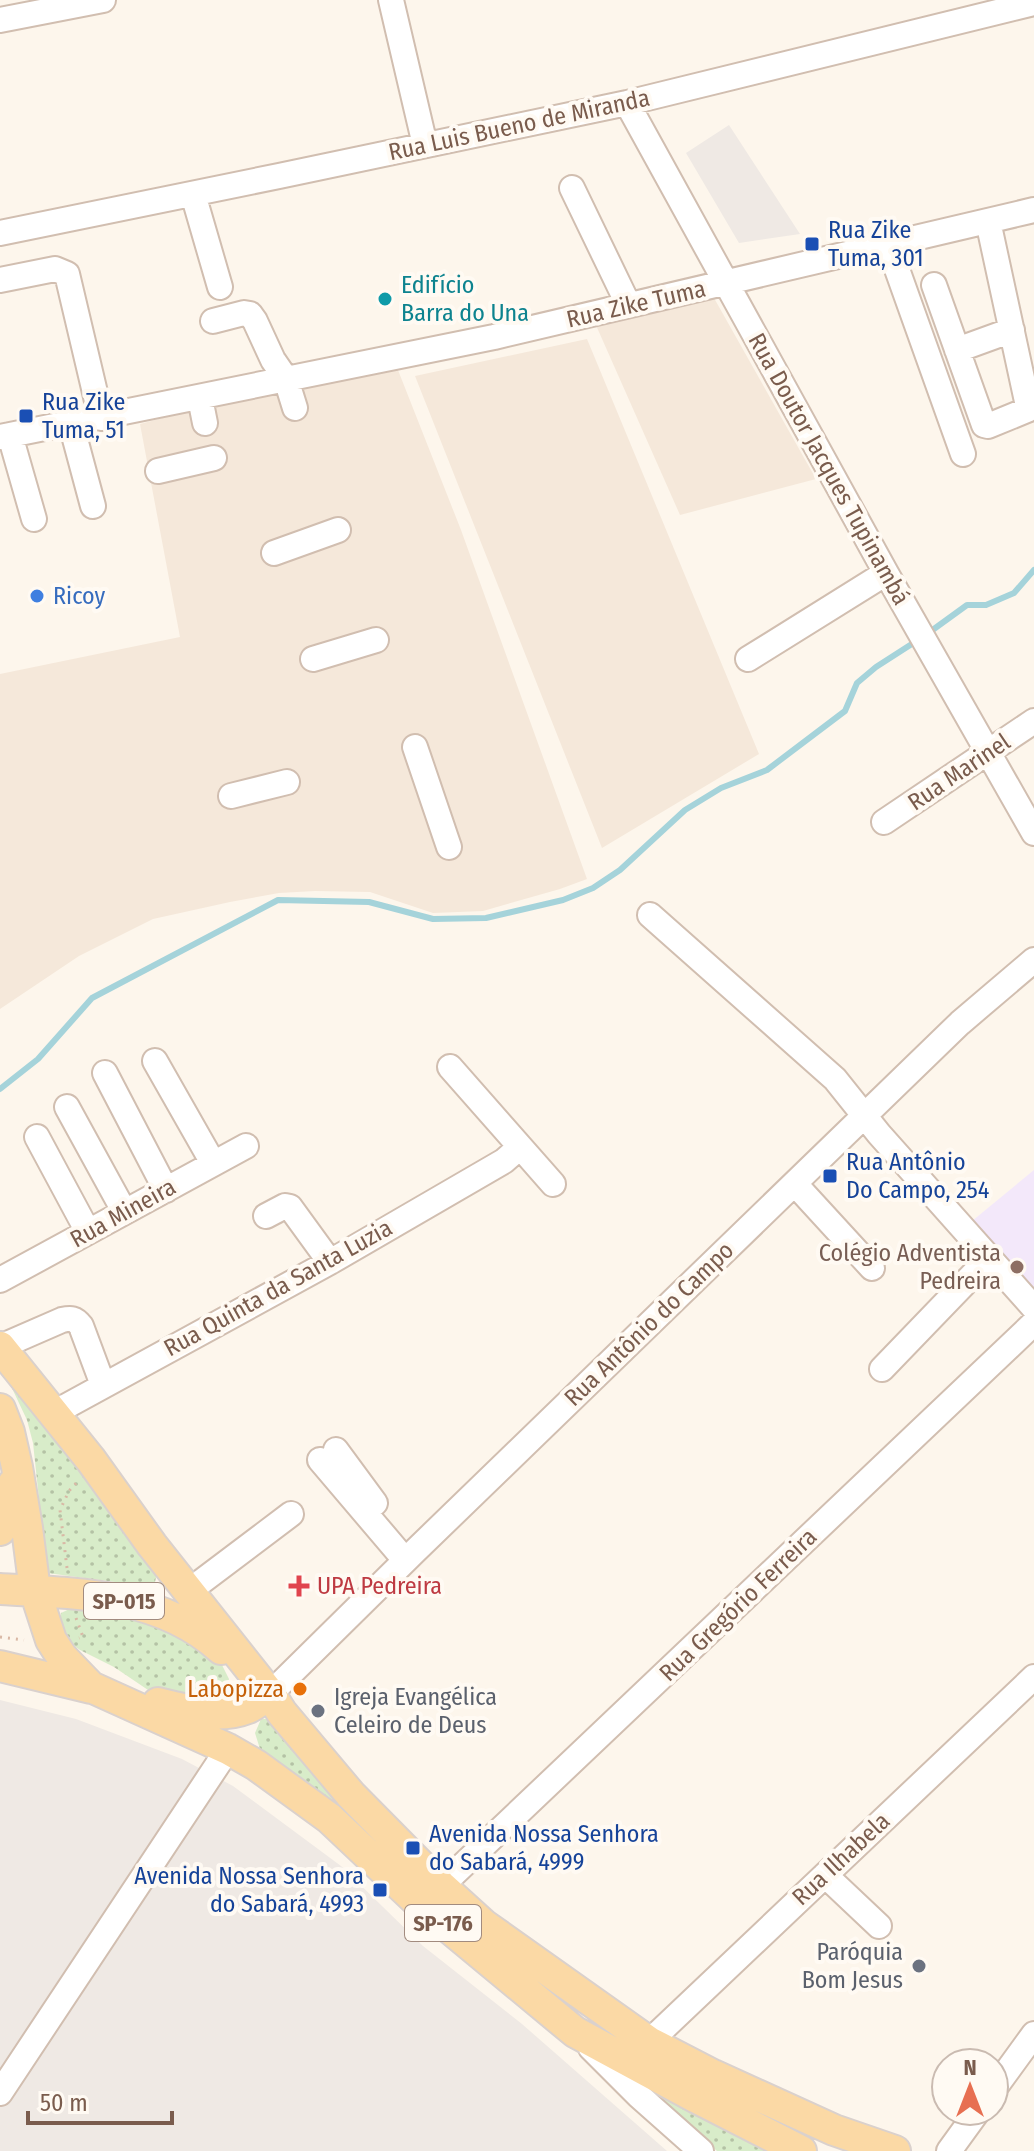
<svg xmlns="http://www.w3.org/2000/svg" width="1034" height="2151" viewBox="0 0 1034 2151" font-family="'Fira Sans Condensed',sans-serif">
<defs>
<pattern id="grass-dots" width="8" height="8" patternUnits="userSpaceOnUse" patternTransform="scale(2)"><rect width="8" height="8" fill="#d8ecc9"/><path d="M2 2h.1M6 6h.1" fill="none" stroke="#b4c2a5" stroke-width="1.8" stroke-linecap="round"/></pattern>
</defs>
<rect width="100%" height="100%" fill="#fdf6ec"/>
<!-- residential -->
<path fill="#f5e8da" d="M714,298L816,479L680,515L595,323Z
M587,339L759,754L602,848L415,376Z
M396,365L461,530L587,879L560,889L483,911L433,913L370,892L315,891L279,893L230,902L153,919L79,956L0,1009V674L180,637L140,424L211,405Z"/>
<!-- industrial -->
<path fill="#efe9e4" d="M729,125L800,234L739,243L686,153Z
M0,1700L76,1719L182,1759L233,1786L341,1866L423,1946L522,2024L667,2151H0Z"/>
<!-- education -->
<path fill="#f3e8fa" d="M1034,1170V1307L966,1226Z"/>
<!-- grass -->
<path fill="url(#grass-dots)" d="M14,1382L157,1573L155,1582L145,1586L47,1573L33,1443L27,1420L10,1384Z
M76,1606L147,1617L220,1661L229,1679L227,1692L217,1700L154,1694L114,1667L80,1650L66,1640L59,1625L61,1613Z
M261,1719H272L313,1774L348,1811L344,1815L272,1761L260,1749L255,1733Z
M617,2064L784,2151H717Z"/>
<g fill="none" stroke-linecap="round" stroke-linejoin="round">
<!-- stream -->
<path stroke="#a5d3da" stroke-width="6" d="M927,634L967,605H986L1014,593L1034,570
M0,1089L38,1059L92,998L278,900L369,902L433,919L486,918L563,900L593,888L620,870L685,810L721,788L767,770L845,711L857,683L876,667L918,640"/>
<defs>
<path id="minor" d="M391,0L425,145
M0,20L103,0
M627,103L886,573L1034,833
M572,188L628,304
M193,194L220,287
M0,233L279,176L627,103L1034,3
M888,244L963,454
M0,280L55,269L67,274L101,418
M934,285L984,425L988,426L1027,410L1028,406L988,221
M213,321L244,313L250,314L255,321L273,360L286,379L295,408
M957,350L1012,330
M200,398L205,423
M71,424L93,506
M10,435L34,519
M0,437L494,337L1034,210
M158,471L214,458
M274,553L338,530
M313,659L376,640
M748,659L886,573
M415,747L449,847
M231,796L287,782
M884,822L1034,721
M650,915L835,1079L879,1134L1034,1308
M155,1061L213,1163
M450,1067L553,1184
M105,1073L166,1190
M67,1107L124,1211
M37,1137L88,1232
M795,1184L872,1268
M266,1216L285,1206L290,1207L330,1262
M0,1280L246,1146
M0,1347L62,1320C71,1318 75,1318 81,1326L103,1385
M882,1369L988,1259
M52,1414L330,1262L504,1161L520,1147
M336,1450L375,1503
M320,1460L405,1560
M189,1591L291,1514
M270,1694L414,1552L960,1023L1034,960
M825,1875L879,1926
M441,1886L1034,1323
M649,2042L1034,1677
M591,2048L639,2096L701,2151
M994,2089L1034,2034
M0,2093L228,1749
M949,2151L978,2111"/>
<path id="major" d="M0,1347L91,1460L152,1545L270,1694L282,1713L351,1795L441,1886L484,1925L649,2042L713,2075L834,2130L895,2151
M0,1409L9,1432L17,1467L27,1528L35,1591L51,1640L62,1657L91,1687L228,1749L256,1765L329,1818L418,1902L575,2032L697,2098L801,2151
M0,1530L5,1523L13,1484
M0,1589C77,1593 161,1594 221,1649
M0,1666L91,1688
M158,1703C187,1710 218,1720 248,1708C255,1705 263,1698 270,1694"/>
</defs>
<!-- minor casing -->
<use href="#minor" stroke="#d1beb0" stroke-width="28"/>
<!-- major casing -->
<use href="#major" stroke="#dad1cd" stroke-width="34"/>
<!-- path -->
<path stroke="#d9b8a5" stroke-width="3" stroke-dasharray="2 6" stroke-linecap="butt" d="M67,1568L60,1510L69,1491L78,1481
M76,1618L83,1637L79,1638
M0,1637L24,1640"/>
<!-- minor -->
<use href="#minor" stroke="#fff" stroke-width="24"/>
<!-- major -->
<use href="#major" stroke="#fbd9a5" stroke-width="30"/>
</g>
<!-- markers -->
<g fill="#1a4fb4" stroke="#fffaf3" stroke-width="3">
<rect x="804" y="236" width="16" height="16" rx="4"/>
<rect x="18" y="408" width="16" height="16" rx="4"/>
<rect x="822" y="1168" width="16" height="16" rx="4"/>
<rect x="405" y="1840" width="16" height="16" rx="4"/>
<rect x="372" y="1882" width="16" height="16" rx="4"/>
</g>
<circle fill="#0f9aa8" stroke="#fffaf3" stroke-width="3" cx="385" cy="299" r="8"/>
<circle fill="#3f7fe0" stroke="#fffaf3" stroke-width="3" cx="37" cy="596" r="8"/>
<circle fill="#8d6e63" stroke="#fffaf3" stroke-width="3" cx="1017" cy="1267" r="8"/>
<path fill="#e0444e" stroke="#fffaf3" stroke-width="3" d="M295 1574h8v8h8v8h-8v8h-8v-8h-8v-8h8z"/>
<circle fill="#e8710a" stroke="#fffaf3" stroke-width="3" cx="300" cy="1689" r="8"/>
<g fill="#6b7280" stroke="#fffaf3" stroke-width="3">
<circle cx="318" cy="1711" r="8"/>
<circle cx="919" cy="1966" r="8"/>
</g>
<g text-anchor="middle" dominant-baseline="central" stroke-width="8" stroke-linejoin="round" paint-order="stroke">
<!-- shield labels -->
<g fill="#fffaf3" stroke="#a28b7f" stroke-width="2">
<rect x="84" y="1583" width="80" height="36" rx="6"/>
<rect x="405" y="1905" width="76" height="36" rx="6"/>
</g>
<g font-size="22" font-weight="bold" fill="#7a5c4d">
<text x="124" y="1601">SP-015</text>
<text x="443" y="1923">SP-176</text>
</g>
<!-- street labels -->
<g font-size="24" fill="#7a5c4d" stroke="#fffaf3">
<text transform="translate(519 125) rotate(-12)">Rua Luis Bueno de Miranda</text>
<text transform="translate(636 304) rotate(-13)">Rua Zike Tuma</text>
<text transform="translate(829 469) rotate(61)">Rua Doutor Jacques Tupinambá</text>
<text transform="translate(959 772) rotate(-34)">Rua Marinel</text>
<text transform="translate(123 1213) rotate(-29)">Rua Mineira</text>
<text transform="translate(278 1288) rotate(-29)">Rua Quinta da Santa Luzia</text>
<text transform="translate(649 1324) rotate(-44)">Rua Antônio do Campo</text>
<text transform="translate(738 1605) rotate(-44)">Rua Gregório Ferreira</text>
<text transform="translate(841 1859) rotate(-43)">Rua Ilhabela</text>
</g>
<!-- transit labels -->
<g font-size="24" fill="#164399" stroke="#fffaf3" text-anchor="start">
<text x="828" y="230">Rua Zike<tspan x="828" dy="28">Tuma, 301</tspan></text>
<text x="42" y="402">Rua Zike<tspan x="42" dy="28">Tuma, 51</tspan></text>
<text x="846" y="1162">Rua Antônio<tspan x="846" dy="28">Do Campo, 254</tspan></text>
<text x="429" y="1834">Avenida Nossa Senhora<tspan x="429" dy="28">do Sabará, 4999</tspan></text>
<text x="364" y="1876" text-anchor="end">Avenida Nossa Senhora<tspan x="364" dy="28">do Sabará, 4993</tspan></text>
</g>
<!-- culture labels -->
<g font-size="24" fill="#0d838f" stroke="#fffaf3" text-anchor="start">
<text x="401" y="285">Edifício<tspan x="401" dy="28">Barra do Una</tspan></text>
</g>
<!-- shop labels -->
<g font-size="24" fill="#366cbe" stroke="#fffaf3" text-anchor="start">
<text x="53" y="596">Ricoy</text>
</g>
<!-- education labels -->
<g font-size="24" fill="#785e54" stroke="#fffaf3" text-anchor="end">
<text x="1001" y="1253">Colégio Adventista<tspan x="1001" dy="28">Pedreira</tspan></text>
</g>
<!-- health labels -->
<g font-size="24" fill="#be3a42" stroke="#fffaf3" text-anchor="start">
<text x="317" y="1586">UPA Pedreira</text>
</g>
<!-- food labels -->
<g font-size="24" fill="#c56008" stroke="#fffaf3" text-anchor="end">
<text x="284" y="1689">Labopizza</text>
</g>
<!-- worship labels -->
<g font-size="24" fill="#5b616d" stroke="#fffaf3" text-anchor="start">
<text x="334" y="1697">Igreja Evangélica<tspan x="334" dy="28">Celeiro de Deus</tspan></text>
<text x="903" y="1952" text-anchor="end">Paróquia<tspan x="903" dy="28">Bom Jesus</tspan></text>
</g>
</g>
<!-- north arrow -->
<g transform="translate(970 2087)"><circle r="38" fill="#fffaf3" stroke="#cabbb1" stroke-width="2"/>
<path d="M0-6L14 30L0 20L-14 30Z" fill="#e76f51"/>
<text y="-12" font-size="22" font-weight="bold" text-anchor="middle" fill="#7a5c4d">N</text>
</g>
<!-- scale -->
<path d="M28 2111v12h144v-12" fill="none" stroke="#7a5c4d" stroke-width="4"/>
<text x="40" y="2111" font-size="24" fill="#7a5c4d" stroke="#fffaf3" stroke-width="6" paint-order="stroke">50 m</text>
</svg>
